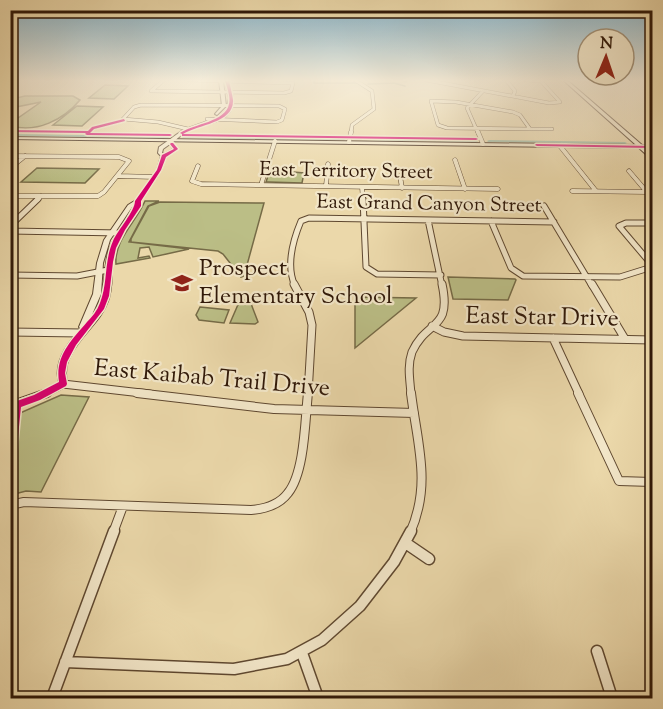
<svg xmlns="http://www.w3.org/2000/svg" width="663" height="709" viewBox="0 0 663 709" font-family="'Sorts Mill Goudy',serif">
<rect width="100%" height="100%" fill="#ebd8aa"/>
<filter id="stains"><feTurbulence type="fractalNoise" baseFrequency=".00333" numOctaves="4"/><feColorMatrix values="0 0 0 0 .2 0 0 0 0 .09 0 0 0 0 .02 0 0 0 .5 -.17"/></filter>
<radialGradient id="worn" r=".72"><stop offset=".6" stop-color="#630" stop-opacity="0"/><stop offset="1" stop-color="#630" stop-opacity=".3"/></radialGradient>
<!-- green -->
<path fill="#bbbe86" stroke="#766b47" stroke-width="1.5" d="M105,85L128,86L114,99L89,98Z
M25,96H73L80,100C63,120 37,133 11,126V123L41,102L11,108L12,99Z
M77,106L103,107L82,126L53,125Z
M37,168L99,169L85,183L21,182Z
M270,170L304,173L302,183L268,182H266Z
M145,201H159L148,206L129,242L189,249L153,257L149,247L140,248L138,258L149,256L150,258L116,264C114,240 136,222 145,201Z
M160,202L264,203L244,276L241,277L223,254L218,251L131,242V239L149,206Z
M448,277L515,279L516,280L508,300L453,299Z
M355,297L416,298L355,348Z
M240,300L250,301L258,322L255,324L230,323Z
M200,307L229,310L224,323L199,320L196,315Z
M61,395L89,397L41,492L26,491L11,495L20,413Z"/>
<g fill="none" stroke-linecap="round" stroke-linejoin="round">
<!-- stream -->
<path stroke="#6f7966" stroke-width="1.5" d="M314,80V83H358
M402,80L406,82
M368,84L394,83L405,86"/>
<!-- canal -->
<path fill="#99baa5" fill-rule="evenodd" d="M10,134L168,136L170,137L168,138L10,136Z
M184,136L344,138L346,139L344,140L183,138L182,137Z
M356,138L476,140L478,141L476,142L355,140L354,139Z
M489,140L625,142L627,143L625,144L488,142L487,141Z"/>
<defs>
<path id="minor-far5" d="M164,80L151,91L284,93L291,91L293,83L188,80
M426,80L549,103L560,102L541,81L525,80
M506,80L515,91L513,96
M431,101L456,102L513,112L520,115L530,129L447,128L438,125Z
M123,119L134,107L141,105L279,106L285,109L282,120L277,122L207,119
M123,119L158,122L188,129
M530,129H552
M351,133L352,125L374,109L372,91L355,80
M478,133L467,108L483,91"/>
<path id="minor-far4" d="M478,132L483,144
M349,142L351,132
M560,146L596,191
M10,156L119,157L129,161L104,192L98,196H10
M455,160L465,189
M198,166L192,181L201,184L498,189
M10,168L25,156
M629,171L652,198
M118,176L155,177
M400,176L402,188
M261,185L275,141
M326,186L328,164
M362,187L363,200
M572,191L647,192
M37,200L41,196"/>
<path id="minor-far3" d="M363,199L366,267L377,274L441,275
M544,206L592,286
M428,220L442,286
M491,221L511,268L523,276L620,277L652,267
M652,223H626L619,226L652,265
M10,226L38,199
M10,231L120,233
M10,275L77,276L108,270
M295,286C286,266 293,240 301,221L309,218L554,222"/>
<path id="minor-far2" d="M294,284L309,312L312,325L308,394
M592,284L625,339
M432,326L444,332L463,336L652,340
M10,332L81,333
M553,338L579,394
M44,394L63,384L150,394
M411,394C410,380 407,366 412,352C427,319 452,331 442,284"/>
<path id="minor-far1" d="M137,393L274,409L414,413
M578,393L619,481L652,482
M10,406L47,393
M10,505L24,502L251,510C265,509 279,505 288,493C305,472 305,419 308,393
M113,533L123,506
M410,533C432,484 417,443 411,393"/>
<path id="minor" d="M407,544L429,559
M597,651L612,698
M302,653L318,698
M65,662L234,669L287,659L322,640L360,606L394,562L411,531
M52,698L114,531"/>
<path id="tertiary" d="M219,80H223L226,106L217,115L215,114L222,106Z
M225,80H229C230,88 234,96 233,103C231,123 205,123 191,129C184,132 178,138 172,143L178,149L166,157L161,170L141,201V206C129,223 117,239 113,260C111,274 113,288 108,301C101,322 80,335 71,355C68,360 66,367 66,373C66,378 67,382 66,387L63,388L60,387C52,364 66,345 81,329L79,327L93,294L97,263L104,240L128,205L136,200L157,170L161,156L158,153L159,147L183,130L219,117L227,110L229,98ZM170,144L173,149L164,154L162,153L163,149ZM135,205C127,220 115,233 109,250C101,275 109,294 91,317L101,294L103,263L110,240L132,207Z"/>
<path id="secondary" d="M563,80H567L642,145L652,146V148H645L652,155V158H650L639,148L10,139V137L636,145Z"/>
</defs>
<!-- minor-far5 casing -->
<use href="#minor-far5" stroke="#5f4830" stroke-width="4"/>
<!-- minor-far4 casing -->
<use href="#minor-far4" stroke="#5f4830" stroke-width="5"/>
<!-- minor-far3 casing -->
<use href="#minor-far3" stroke="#5f4830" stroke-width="7"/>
<!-- minor-far2 casing -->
<use href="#minor-far2" stroke="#5f4830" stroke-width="9"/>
<!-- minor-far1 casing -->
<use href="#minor-far1" stroke="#5f4830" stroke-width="10"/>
<!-- minor casing -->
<use href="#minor" stroke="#5f4830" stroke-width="13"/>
<!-- tertiary casing -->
<use href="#tertiary" stroke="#5f4830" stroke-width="2"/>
<!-- secondary casing -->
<use href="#secondary" stroke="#301808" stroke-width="2"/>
<!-- minor-far5 -->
<use href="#minor-far5" stroke="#f2e6c8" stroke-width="3"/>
<!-- minor-far4 -->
<use href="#minor-far4" stroke="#f2e6c8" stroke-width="4"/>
<!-- minor-far3 -->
<use href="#minor-far3" stroke="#f2e6c8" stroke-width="5"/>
<!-- minor-far2 -->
<use href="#minor-far2" stroke="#f2e6c8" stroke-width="7"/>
<!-- minor-far1 -->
<use href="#minor-far1" stroke="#f2e6c8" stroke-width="8"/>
<!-- minor -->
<use href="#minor" stroke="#f2e6c8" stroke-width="10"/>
<!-- tertiary -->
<use href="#tertiary" fill="#f2e6c8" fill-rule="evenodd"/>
<!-- secondary -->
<use href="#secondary" fill="#f2e6c8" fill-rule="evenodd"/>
<defs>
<path id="cycleway" d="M225,80H229C230,86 232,93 233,100C234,123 199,124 183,134L476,138L478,139L476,140L182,136V134L180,133C193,124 226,122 229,104C231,97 227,88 225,80Z
M124,119L125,121L94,129L90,133L170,134L172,135L170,136L87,135L85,134L86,133L10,132V130L88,131L92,127Z
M171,143H173L178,149L166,157L161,170L141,201V206L125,230L116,248L113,262L109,296L104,309L76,345L67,362L65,373L67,384L66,386L40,400L21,407L15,466L13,469L10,470V424L14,402L34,395L59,382C55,356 71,341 87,322C92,317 97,311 100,303C108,283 104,261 113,241C118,230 135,211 135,201L157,170L162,155L174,149L170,144Z
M536,144L652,146V148L537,146L535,145Z"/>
</defs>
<!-- cycleway casing -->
<use href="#cycleway" stroke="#f2e6c8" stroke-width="3"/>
<!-- cycleway -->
<use href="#cycleway" fill="#d6006c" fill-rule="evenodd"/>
</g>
<!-- sky -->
<linearGradient id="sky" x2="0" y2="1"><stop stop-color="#88b6cd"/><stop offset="0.45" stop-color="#f6edd9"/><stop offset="1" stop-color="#f6edd9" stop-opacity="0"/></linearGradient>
<rect width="663" height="179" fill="url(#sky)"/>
<!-- icons -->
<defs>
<symbol id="school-bare" viewBox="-9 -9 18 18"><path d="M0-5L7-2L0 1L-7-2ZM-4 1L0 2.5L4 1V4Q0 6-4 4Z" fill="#8f2418" stroke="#f2e6c8" stroke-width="2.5" paint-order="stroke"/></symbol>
</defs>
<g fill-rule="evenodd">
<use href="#school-bare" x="167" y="268" width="30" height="30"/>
</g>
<g text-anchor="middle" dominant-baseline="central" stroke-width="4.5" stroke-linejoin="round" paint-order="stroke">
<!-- far-street labels -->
<g font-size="20" fill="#301808" stroke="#f2e6c8">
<text transform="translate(346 172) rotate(1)">East Territory Street</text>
<text transform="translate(429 205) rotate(1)">East Grand Canyon Street</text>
</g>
<!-- poi labels -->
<g font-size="24" fill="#301808" stroke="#f2e6c8" text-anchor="start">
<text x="199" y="269">Prospect<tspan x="199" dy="28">Elementary School</tspan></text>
</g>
<!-- street labels -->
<g font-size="24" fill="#301808" stroke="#f2e6c8">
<text transform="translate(542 318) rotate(1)">East Star Drive</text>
<text transform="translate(212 379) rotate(5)">East Kaibab Trail Drive</text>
</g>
</g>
<!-- margin -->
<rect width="663" height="709" fill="none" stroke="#ebd8aa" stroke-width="36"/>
<rect x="12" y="12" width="639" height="685" fill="none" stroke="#301808" stroke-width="3"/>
<rect x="18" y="18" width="627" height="673" fill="none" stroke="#301808" stroke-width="1.5"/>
<!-- north arrow -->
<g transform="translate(606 57) rotate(2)"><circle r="28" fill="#f2e6c8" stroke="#a4947b" stroke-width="1.5"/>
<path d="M0-4.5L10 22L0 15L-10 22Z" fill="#8f2418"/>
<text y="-9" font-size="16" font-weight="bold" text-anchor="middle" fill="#301808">N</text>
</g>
<rect width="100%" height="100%" filter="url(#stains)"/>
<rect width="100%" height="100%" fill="url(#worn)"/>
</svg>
